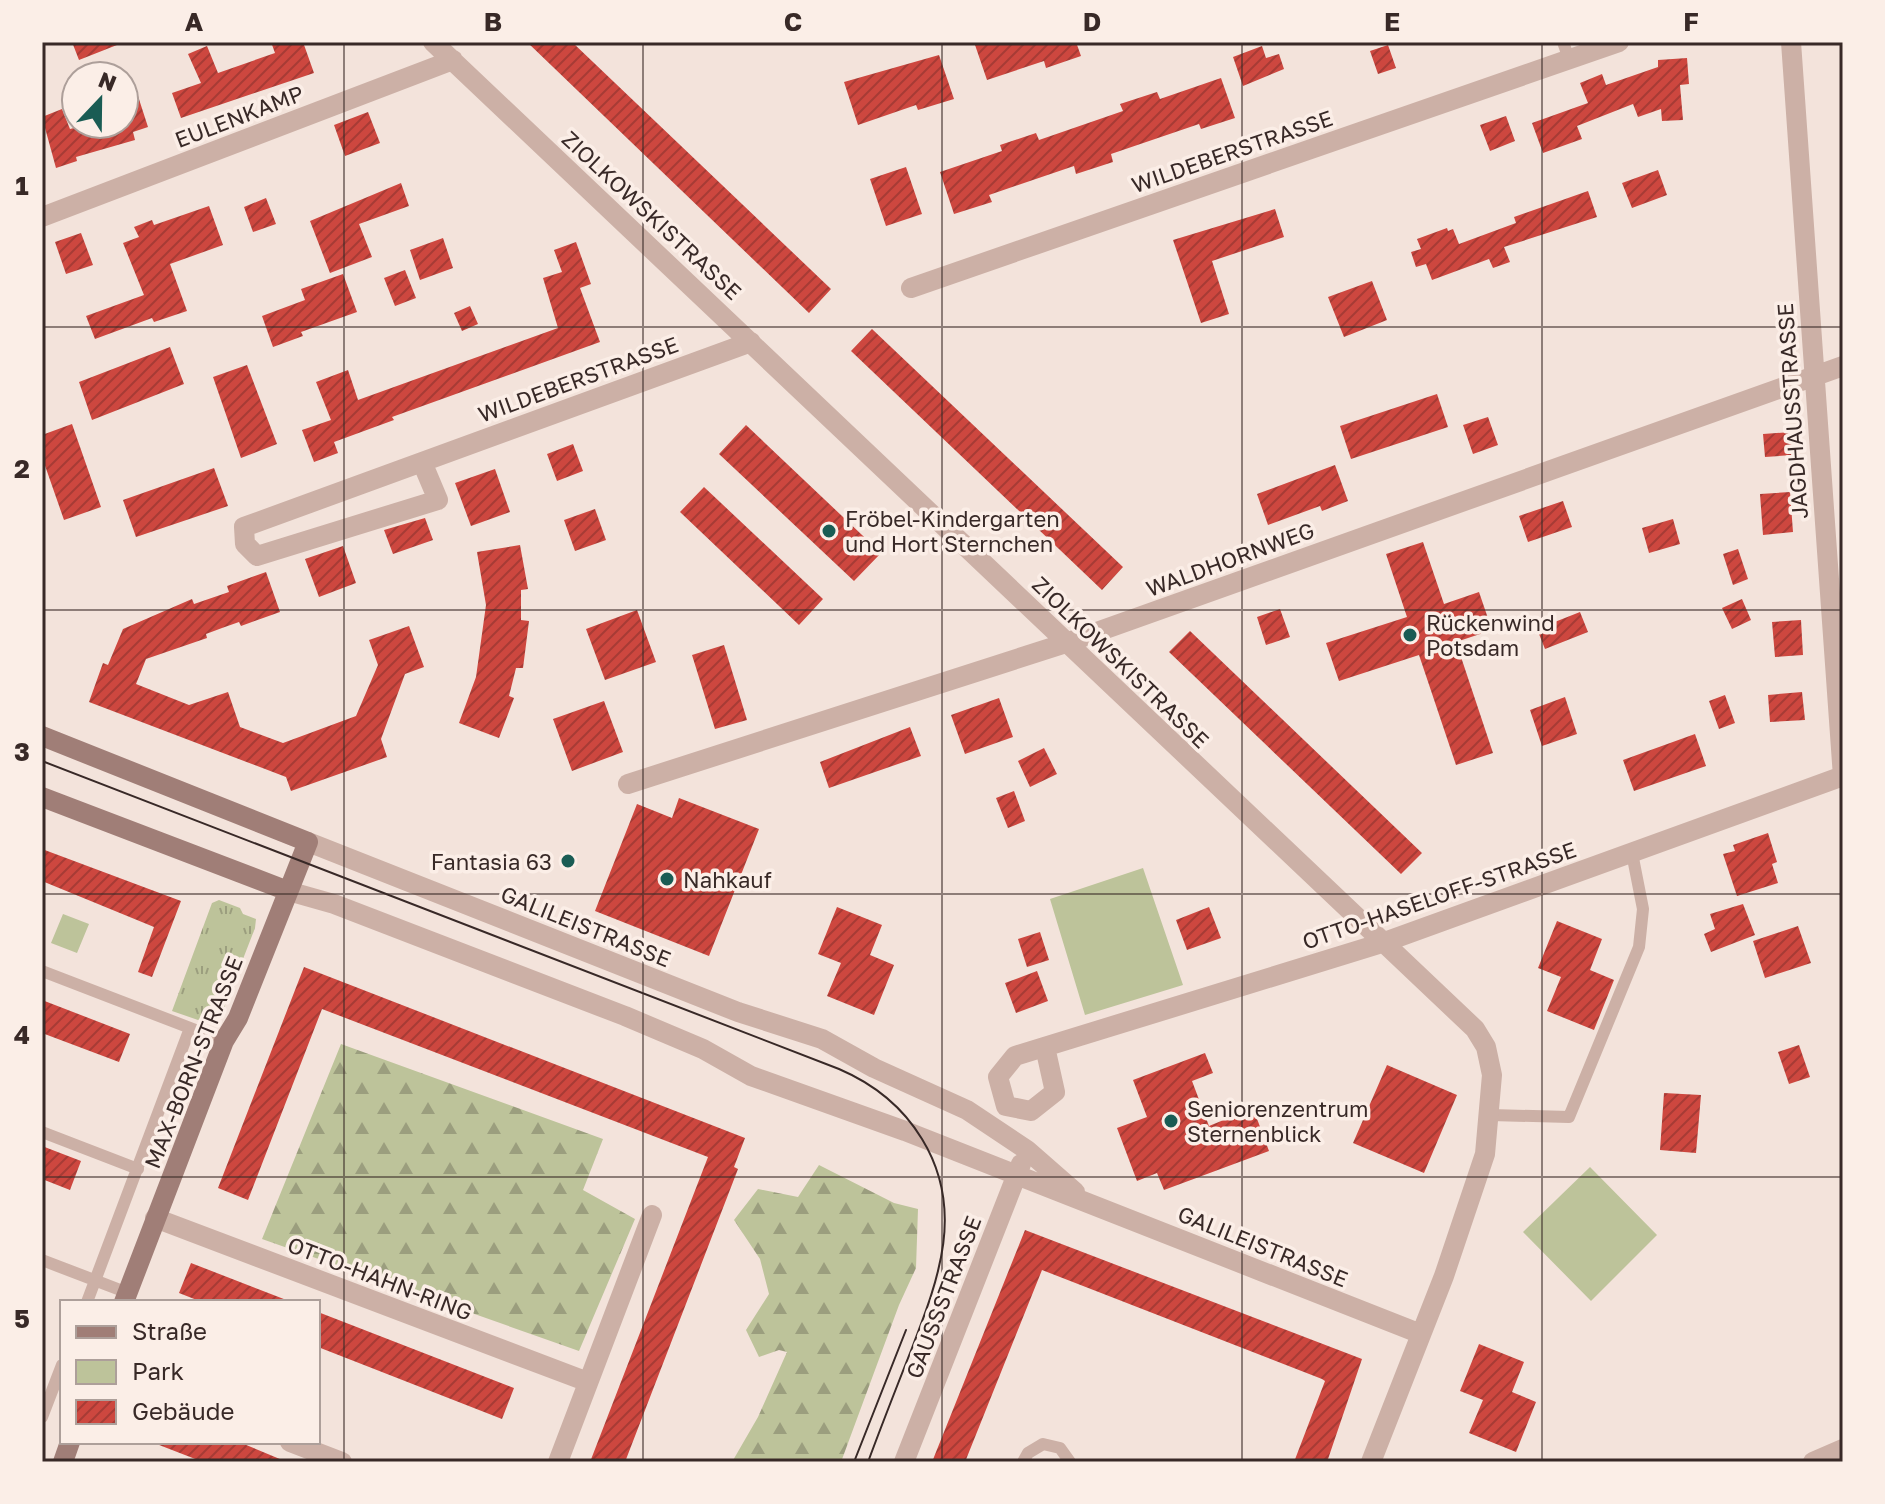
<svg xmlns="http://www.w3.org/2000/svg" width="1885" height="1504" viewBox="0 0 1885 1504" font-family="'Golos Text',sans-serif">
<defs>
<pattern id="grass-tufts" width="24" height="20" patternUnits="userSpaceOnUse" patternTransform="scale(2)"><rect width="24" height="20" fill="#bdc39a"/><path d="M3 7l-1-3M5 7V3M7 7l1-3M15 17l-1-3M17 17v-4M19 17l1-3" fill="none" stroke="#9b9e7e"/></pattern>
<pattern id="forest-firs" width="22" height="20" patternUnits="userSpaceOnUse" patternTransform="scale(2)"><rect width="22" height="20" fill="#bdc39a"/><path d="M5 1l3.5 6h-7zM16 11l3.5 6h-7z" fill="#9b9e7e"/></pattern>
<pattern id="building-hatch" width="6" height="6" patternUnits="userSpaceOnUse" patternTransform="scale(2)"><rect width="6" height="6" fill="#cd473f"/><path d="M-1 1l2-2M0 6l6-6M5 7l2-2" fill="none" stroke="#a73b35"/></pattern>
</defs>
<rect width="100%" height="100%" fill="#f3e3db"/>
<!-- grass -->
<path fill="url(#grass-tufts)" d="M219,900L240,908L243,914L256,919L255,928L224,1008L198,1020L172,1011L212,903Z"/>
<!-- forest -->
<path fill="url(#forest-firs)" d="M341,1044L603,1139L583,1190L635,1219L579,1351L262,1239Z
M819,1165L894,1203L918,1209L916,1268L899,1305L841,1462H732L758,1417L787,1352L779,1350L759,1357L746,1330L769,1294L760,1259L734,1220L758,1189L798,1197Z"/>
<!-- park -->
<path fill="#bdc39a" d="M1143,868L1183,985L1085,1015L1050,899Z
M63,914L89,924L77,953L51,943Z
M1590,1167L1657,1235L1591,1301L1523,1232Z"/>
<!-- building -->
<path fill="url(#building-hatch)" d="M72,42H121L122,43L79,60Z
M271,42H303L314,73L181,118L172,93L201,83L188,54L207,46L218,73L275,53Z
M527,42H572L831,289L809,313Z
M974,42H1076L1081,56L1046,68L1044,61L987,80Z
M1388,45L1396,68L1378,74L1370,51Z
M1262,46L1266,58L1279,54L1284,69L1243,86L1233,57Z
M939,55L954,99L918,110L916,105L858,125L844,82Z
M1687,58L1689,84L1680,85L1683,120L1662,121L1661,109L1638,117L1633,104L1577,126L1582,139L1543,153L1532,123L1588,103L1580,83L1602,74L1606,85L1658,67V60Z
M1221,78L1235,118L1201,129L1199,124L1111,154L1113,162L1076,174L1074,166L989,195L992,202L954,214L940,172L1002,151L1000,145L1036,133L1039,140L1123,111L1120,104L1157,92L1160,99Z
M137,93L148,127L133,132L135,140L76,157L77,161L56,168L42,117L62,109L70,129L89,124L92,132L124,124L129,119L124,98Z
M368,112L380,143L345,156L334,125Z
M1506,116L1515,141L1490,151L1480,125Z
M906,167L922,214L886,226L870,179Z
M1658,170L1667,195L1632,208L1622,183Z
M401,183L409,206L359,224L372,257L330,273L310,221Z
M1588,191L1597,217L1504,247L1510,262L1493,268L1489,259L1432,280L1426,264L1416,267L1411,252L1421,249L1417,239L1447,228L1448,231L1453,229L1459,244L1516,223L1514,217Z
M266,198L276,224L253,232L244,207Z
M209,206L223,245L170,264L187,311L154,322L152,318L95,339L86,316L144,295L123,243L139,237L134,227L152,220L154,225Z
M1275,209L1284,237L1212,261L1229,314L1201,323L1173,240Z
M81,233L93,265L66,274L55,242Z
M443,238L453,268L420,280L410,250Z
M576,242L591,284L580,288L600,342L392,417L394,420L334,442L338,453L314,462L302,430L331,420L316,382L348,370L358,400L558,328L543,278L562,272L554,250Z
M405,270L416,298L395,306L384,278Z
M343,274L357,312L301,332L303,336L273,347L262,316L305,300L301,289Z
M1372,281L1387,320L1344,337L1328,297Z
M470,306L478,324L462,331L454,313Z
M872,329L1123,567L1102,590L851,351Z
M170,347L184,384L92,420L79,382Z
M247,365L277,444L241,458L213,377Z
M1437,394L1448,427L1351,459L1340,426Z
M1488,417L1498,445L1473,454L1463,425Z
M72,424L101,507L64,520L42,457V435Z
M746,425L881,553L854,581L719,454Z
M1791,432L1792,455L1765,457L1763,434Z
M573,444L583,471L557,481L547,454Z
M1335,465L1348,501L1322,511L1320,506L1268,525L1257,494Z
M214,468L228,506L136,537L123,500Z
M495,469L510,512L471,526L455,483Z
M704,487L823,599L799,625L680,512Z
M1790,492L1793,532L1763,535L1760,494Z
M1563,501L1572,527L1528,542L1519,516Z
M595,509L606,540L575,551L564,520Z
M425,518L433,540L393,554L384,530Z
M1673,519L1680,544L1649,553L1642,528Z
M1423,542L1444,604L1479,592L1492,630L1456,642L1493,753L1456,765L1419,655L1339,681L1326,643L1407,617L1386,554Z
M520,545L528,589L521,590V620L529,621L523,668H516L509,696L514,698L499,738L459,723L476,677L486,605L477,552Z
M343,546L356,583L319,597L305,559Z
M1738,549L1748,579L1733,585L1723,554Z
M266,572L280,612L241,626L239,622L222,628L206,634L207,638L146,659L136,684L189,705L228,692L240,727L283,743L356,716L378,665L369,640L409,626L424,667L405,674L381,739L387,757L291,791L286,777L89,702L103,663L108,665L123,629L192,599L194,604L229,592L227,586Z
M1742,599L1751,620L1732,629L1722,608Z
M1280,609L1290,637L1266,645L1257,617Z
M637,610L656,662L605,680L586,629Z
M1580,612L1588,632L1545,649L1537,629Z
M1801,620L1803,655L1775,657L1772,622Z
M1190,631L1422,853L1401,874L1169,652Z
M724,645L747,720L715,729L692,655Z
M1802,692L1805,720L1770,722L1768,695Z
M1725,695L1735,723L1719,729L1709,701Z
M1565,697L1577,734L1542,746L1530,710Z
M999,698L1013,737L965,754L951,715Z
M604,701L623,752L572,771L553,719Z
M910,727L921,756L829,788L820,762Z
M1695,734L1706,766L1634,791L1623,760Z
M1044,748L1057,774L1030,787L1018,761Z
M1014,791L1025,821L1008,828L996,798Z
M679,798L759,829L709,956L595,911L637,804L672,818Z
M1768,833L1777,862L1772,864L1778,883L1737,896L1723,854L1735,851L1733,845Z
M42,849L181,901L152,977L138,972L154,927L42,881Z
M1743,904L1755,935L1711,952L1704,934L1715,929L1710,914Z
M837,907L882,925L870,955L894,965L874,1015L827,996L841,963L818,954Z
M1209,907L1221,938L1187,950L1176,920Z
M1557,921L1602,939L1590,970L1614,980L1594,1030L1547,1011L1561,977L1538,968Z
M1798,926L1811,963L1765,978L1753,941Z
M1040,932L1049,960L1027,967L1018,939Z
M304,967L745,1138L734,1167L738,1169L625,1462H590L708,1157L322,1009L248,1200L218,1188Z
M1037,971L1048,1001L1016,1013L1005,983Z
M42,1000L130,1034L119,1062L42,1033Z
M1799,1045L1810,1077L1789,1084L1778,1052Z
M1205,1053L1213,1073L1192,1081L1209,1126L1253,1108L1269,1151L1164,1190L1157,1173L1137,1181L1117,1128L1147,1117L1133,1080Z
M1387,1065L1457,1095L1424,1173L1353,1143Z
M1664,1093L1701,1095L1696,1153L1660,1150Z
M42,1146L81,1161L70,1190L42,1179Z
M1025,1230L1362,1359L1327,1462H1294L1325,1381L1322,1379L1042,1270L965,1462H932Z
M191,1263L289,1301V1302H202L179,1293Z
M318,1312L514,1388L502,1419L318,1347Z
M1479,1344L1524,1362L1512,1392L1536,1402L1516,1452L1469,1433L1483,1400L1460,1391Z
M239,1442L287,1462H203L154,1443Z"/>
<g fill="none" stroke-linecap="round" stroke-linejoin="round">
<!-- lane -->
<path stroke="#ccb0a6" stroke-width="12" d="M1563,42L1569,59
M42,971L224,1041
M1491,1115L1569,1117L1639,947L1643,909L1632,853
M42,1132L138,1169
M42,1260L128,1293
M87,1302L190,1028
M42,1417L62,1365
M1023,1462L1028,1453L1043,1444L1060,1448L1070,1462"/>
<!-- street -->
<path stroke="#ccb0a6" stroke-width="20" d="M433,42L1475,1029L1486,1047L1492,1075L1485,1154L1444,1276L1371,1462
M1791,42L1843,777
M42,217L453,60
M911,288L1619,42
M422,462L438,500L257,556L245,544L244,527L751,342
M628,784L1066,643L1843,366
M308,842L738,1012L822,1039L874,1068L967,1110L1027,1150L1075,1192
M288,891L334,904L625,1016L703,1049L751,1076L905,1131L1421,1334
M1045,1047L1055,1092L1031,1111L1006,1106L998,1077L1015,1056L1382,943L1843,776
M155,1218L588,1382
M290,1442L342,1462
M558,1462L652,1215
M904,1462L1021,1164
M1813,1462L1843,1449"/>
<!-- secondary -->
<path stroke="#a07e77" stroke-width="20" d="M42,736L308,842L238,1018L224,1041L124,1302
M42,797L288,891
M63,1462L70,1442"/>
<!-- tram -->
<path stroke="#382927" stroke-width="2" d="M42,761L839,1069C874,1084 902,1106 922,1139C965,1209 939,1278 912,1348C897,1386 882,1424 868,1462
M854,1462L906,1330"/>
</g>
<!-- grid -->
<path fill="none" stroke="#382927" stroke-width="2" stroke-opacity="0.55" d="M344,42V1462M643,42V1462M942,42V1462M1242,42V1462M1542,42V1462M42,327H1843M42,610H1843M42,894H1843M42,1177H1843"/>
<!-- markers -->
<g fill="#1a5c54" stroke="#fbeee7" stroke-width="3">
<circle cx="829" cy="531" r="8"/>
<circle cx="1410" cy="635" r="8"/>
<circle cx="568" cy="861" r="8"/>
<circle cx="667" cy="879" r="8"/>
<circle cx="1171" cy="1121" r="8"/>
</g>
<g text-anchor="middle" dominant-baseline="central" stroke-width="7" stroke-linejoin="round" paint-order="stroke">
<!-- street labels -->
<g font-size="22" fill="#382927" stroke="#fbeee7">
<text transform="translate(239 116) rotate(-21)">EULENKAMP</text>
<text transform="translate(1232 151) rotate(-19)">WILDEBERSTRASSE</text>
<text transform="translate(652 215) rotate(43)">ZIOLKOWSKISTRASSE</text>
<text transform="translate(578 379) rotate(-20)">WILDEBERSTRASSE</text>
<text transform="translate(1792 411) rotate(-94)">JAGDHAUSSTRASSE</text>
<text transform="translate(1230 559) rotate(-20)">WALDHORNWEG</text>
<text transform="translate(1121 662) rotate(44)">ZIOLKOWSKISTRASSE</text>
<text transform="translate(1439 895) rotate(-19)">OTTO-HASELOFF-STRASSE</text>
<text transform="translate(586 926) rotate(22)">GALILEISTRASSE</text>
<text transform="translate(193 1062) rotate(-68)">MAX-BORN-STRASSE</text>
<text transform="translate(1263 1246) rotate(22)">GALILEISTRASSE</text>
<text transform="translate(380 1278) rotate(21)">OTTO-HAHN-RING</text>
<text transform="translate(943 1297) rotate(-69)">GAUSSSTRASSE</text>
</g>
<!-- poi labels -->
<g font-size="22" fill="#382927" stroke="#fbeee7" text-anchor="start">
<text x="845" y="518">Fröbel-Kindergarten<tspan x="845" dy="25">und Hort Sternchen</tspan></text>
<text x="1426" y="622">Rückenwind<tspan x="1426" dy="25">Potsdam</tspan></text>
<text x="552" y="861" text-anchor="end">Fantasia 63</text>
<text x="683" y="879">Nahkauf</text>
<text x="1187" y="1108">Seniorenzentrum<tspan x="1187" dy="25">Sternenblick</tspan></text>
</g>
</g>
<!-- border -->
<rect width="1885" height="1504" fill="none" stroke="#fbeee7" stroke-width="88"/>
<!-- legend -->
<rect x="60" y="1300" width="260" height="144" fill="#fbeee7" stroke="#ad9f9a" stroke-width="2"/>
<rect x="76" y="1326" width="40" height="12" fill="#a07e77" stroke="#ad9f9a" stroke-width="2"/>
<text x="132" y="1340" font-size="24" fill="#382927">Straße</text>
<rect x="76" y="1360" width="40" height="24" fill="#bdc39a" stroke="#ad9f9a" stroke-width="2"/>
<text x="132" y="1380" font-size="24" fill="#382927">Park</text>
<rect x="76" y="1400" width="40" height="24" fill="url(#building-hatch)" stroke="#ad9f9a" stroke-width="2"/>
<text x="132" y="1420" font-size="24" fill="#382927">Gebäude</text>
<!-- north arrow -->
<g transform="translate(100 100) rotate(22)"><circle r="38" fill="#fbeee7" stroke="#ad9f9a" stroke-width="2"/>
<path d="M0-6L14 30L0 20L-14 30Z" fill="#1a5c54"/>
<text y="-12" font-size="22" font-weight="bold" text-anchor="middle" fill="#382927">N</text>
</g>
<rect x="44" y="44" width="1797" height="1416" fill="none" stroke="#382927" stroke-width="3"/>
<g font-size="26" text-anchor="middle" font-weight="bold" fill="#382927">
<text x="194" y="31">A</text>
<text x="493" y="31">B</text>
<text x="793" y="31">C</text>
<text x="1092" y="31">D</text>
<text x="1392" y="31">E</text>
<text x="1691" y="31">F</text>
<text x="22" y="195">1</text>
<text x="22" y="478">2</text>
<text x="22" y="761">3</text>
<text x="22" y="1044">4</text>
<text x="22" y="1328">5</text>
</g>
</svg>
